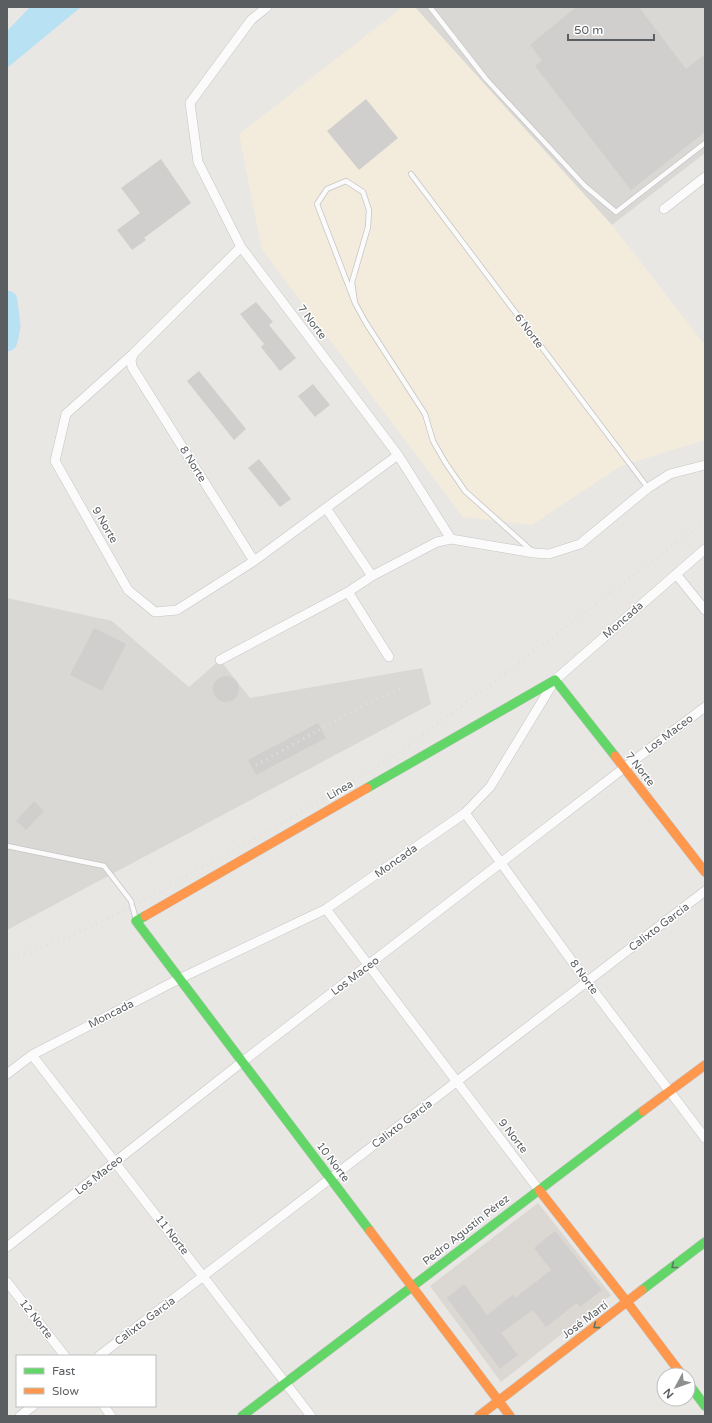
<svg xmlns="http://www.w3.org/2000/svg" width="712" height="1423" viewBox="0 0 712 1423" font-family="'Varela Round',sans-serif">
<rect width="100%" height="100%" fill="#e9e7e4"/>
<!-- commercial -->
<path fill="#f3ebdc" d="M403,7H415L612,225L705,345V440L621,466L532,525L463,517L262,250L239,134Z"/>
<!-- industrial -->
<path fill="#dad8d5" d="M415,7H705V153L612,225Z
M7,598L112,621L189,687L220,660L250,698L422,668L431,704L7,930Z"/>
<!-- education -->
<path fill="#dbd7d3" d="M538,1203L611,1295L501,1382L430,1286Z"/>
<!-- water -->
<path fill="#b8e1f3" d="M30,7H81L7,68V31Z"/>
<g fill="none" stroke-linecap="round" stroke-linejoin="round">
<!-- river -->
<path stroke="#b8e1f3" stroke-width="21" d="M7,301L10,326L7,341"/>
</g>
<!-- building -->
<path fill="#d1cfcd" d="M576,7H639L686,69L705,54V132L631,190L535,66L542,61L530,45Z
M366,99L398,138L359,170L327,131Z
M161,159L191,203L144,238L146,240L132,250L117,230L140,213L121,188Z
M256,302L273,322L269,325L296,358L280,371L261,347L264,344L240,314Z
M199,371L246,429L234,440L187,381Z
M313,384L330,405L315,417L298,396Z
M259,459L291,499L280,507L248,468Z
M94,628L126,644L102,691L70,675Z
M213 689a13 13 0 1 1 26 0a13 13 0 1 1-26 0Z
M318,723L326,738L256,775L248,760Z
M34,801L44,811L26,830L16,821Z
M555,1231L602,1290L580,1307L577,1303L546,1327L533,1310L501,1333L518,1355L500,1369L447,1298L464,1284L487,1315L513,1295L515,1298L551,1270L534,1248Z"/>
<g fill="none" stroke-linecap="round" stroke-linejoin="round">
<defs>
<path id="lane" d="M430,7L486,79L585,186L616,212L705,143
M411,174L648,488
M355,303L317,204L327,189L346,181L363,192L369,210L368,227L352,282L355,303L366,323L425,414L433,441L445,462L465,491L532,551
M7,846L104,866L131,901L136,920"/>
<path id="street" d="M267,7L251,20L190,103L198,162L241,247L398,455L451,539
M664,209L705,177
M241,247L134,353L131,360L132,367L254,561
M134,353L66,414L55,461L128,590L155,612L177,610L254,561L398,455
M326,508L372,576
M676,574L705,610
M348,592L389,657
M220,660L348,592L372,576L437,542L451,539L534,553L549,554L580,544L648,488L670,474L705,465
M465,813L587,982L705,1138
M326,909L539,1190
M32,1055L311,1416
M7,1074L32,1055L179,979L326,909L465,813L490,787L555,680L705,549
M7,1247L242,1062L624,768L705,707
M7,1282L65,1356
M99,1356L705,891
M104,1406L111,1416
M20,1416L33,1406"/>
<path id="fast" d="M367,788L555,680L615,756
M145,916L136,921L370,1231
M642,1290L705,1242
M688,1383L705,1406
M242,1416L643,1111"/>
<path id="slow" d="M615,756L705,872
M145,916L367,788
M643,1111L705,1065
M539,1190L627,1302L682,1375
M370,1231L510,1416
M479,1416L642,1290"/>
</defs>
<!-- lane casing -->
<use href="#lane" stroke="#c5c5c5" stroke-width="6"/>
<!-- street casing -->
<use href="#street" stroke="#c5c5c5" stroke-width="10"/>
<!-- fast casing -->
<use href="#fast" stroke="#c4c4c3" stroke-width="10"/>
<!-- slow casing -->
<use href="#slow" stroke="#c4c4c3" stroke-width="10"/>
<!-- lane -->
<use href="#lane" stroke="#fcfbfb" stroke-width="4.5"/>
<!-- street -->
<use href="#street" stroke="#fcfbfb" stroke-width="9"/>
<!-- fast -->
<use href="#fast" stroke="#63d668" stroke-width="9"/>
<!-- slow -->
<use href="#slow" stroke="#ff974d" stroke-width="9"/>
<!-- rail -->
<path stroke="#e0e1e1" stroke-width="3" stroke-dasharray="1 5" stroke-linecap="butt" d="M256,765L364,705L404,687
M7,960L67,938L127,909L277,826L391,758L478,694L705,521"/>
</g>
<!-- one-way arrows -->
<defs><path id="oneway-chevron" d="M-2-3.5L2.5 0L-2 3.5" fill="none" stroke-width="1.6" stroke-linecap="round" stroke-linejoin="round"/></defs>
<g stroke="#5c7662">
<use href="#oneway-chevron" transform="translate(674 1266) rotate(142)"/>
<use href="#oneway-chevron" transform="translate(596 1326) rotate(143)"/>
</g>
<g text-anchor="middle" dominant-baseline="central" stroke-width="3" stroke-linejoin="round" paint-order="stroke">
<!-- street labels -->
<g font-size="11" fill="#5a5e61" stroke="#fff">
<text transform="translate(312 322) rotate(53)">7 Norte</text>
<text transform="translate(529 331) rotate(53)">6 Norte</text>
<text transform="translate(193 464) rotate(58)">8 Norte</text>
<text transform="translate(105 525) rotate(60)">9 Norte</text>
<text transform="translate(623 620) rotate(-41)">Moncada</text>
<text transform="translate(669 734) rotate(-37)">Los Maceo</text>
<text transform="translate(640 769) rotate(52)">7 Norte</text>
<text transform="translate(340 790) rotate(-30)">Línea</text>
<text transform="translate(396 861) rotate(-35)">Moncada</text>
<text transform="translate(659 927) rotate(-37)">Calixto García</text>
<text transform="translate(355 976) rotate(-37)">Los Maceo</text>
<text transform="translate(584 977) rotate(54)">8 Norte</text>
<text transform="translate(111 1014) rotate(-27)">Moncada</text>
<text transform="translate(402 1124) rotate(-37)">Calixto García</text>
<text transform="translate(513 1136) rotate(52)">9 Norte</text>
<text transform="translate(333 1162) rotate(53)">10 Norte</text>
<text transform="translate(99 1175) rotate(-38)">Los Maceo</text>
<text transform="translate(466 1230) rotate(-38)">Pedro Agustín Pérez</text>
<text transform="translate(172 1235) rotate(52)">11 Norte</text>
<text transform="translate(36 1319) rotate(52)">12 Norte</text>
<text transform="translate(585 1320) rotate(-37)">José Martí</text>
<text transform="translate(145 1321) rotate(-37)">Calixto García</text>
</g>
</g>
<!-- border -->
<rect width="712" height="1423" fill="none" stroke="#5a5e61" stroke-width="16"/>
<!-- legend -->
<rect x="16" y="1355" width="140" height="52" fill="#ffffff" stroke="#bdbfc0"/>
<rect x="24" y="1368" width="20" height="6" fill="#63d668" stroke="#bdbfc0"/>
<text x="52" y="1375" font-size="12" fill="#5a5e61">Fast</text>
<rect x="24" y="1388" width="20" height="6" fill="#ff974d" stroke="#bdbfc0"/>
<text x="52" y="1395" font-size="12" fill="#5a5e61">Slow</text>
<!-- north arrow -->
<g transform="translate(676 1387) rotate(229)"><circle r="19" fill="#ffffff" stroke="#bdbfc0"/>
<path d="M0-3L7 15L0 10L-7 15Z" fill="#8c8e8f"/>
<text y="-6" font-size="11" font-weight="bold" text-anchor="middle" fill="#5a5e61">N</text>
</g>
<!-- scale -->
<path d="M568 34v6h86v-6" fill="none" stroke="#5a5e61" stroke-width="2"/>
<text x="574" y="34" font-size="12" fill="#5a5e61" stroke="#ffffff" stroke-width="3" paint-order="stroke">50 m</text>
</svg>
